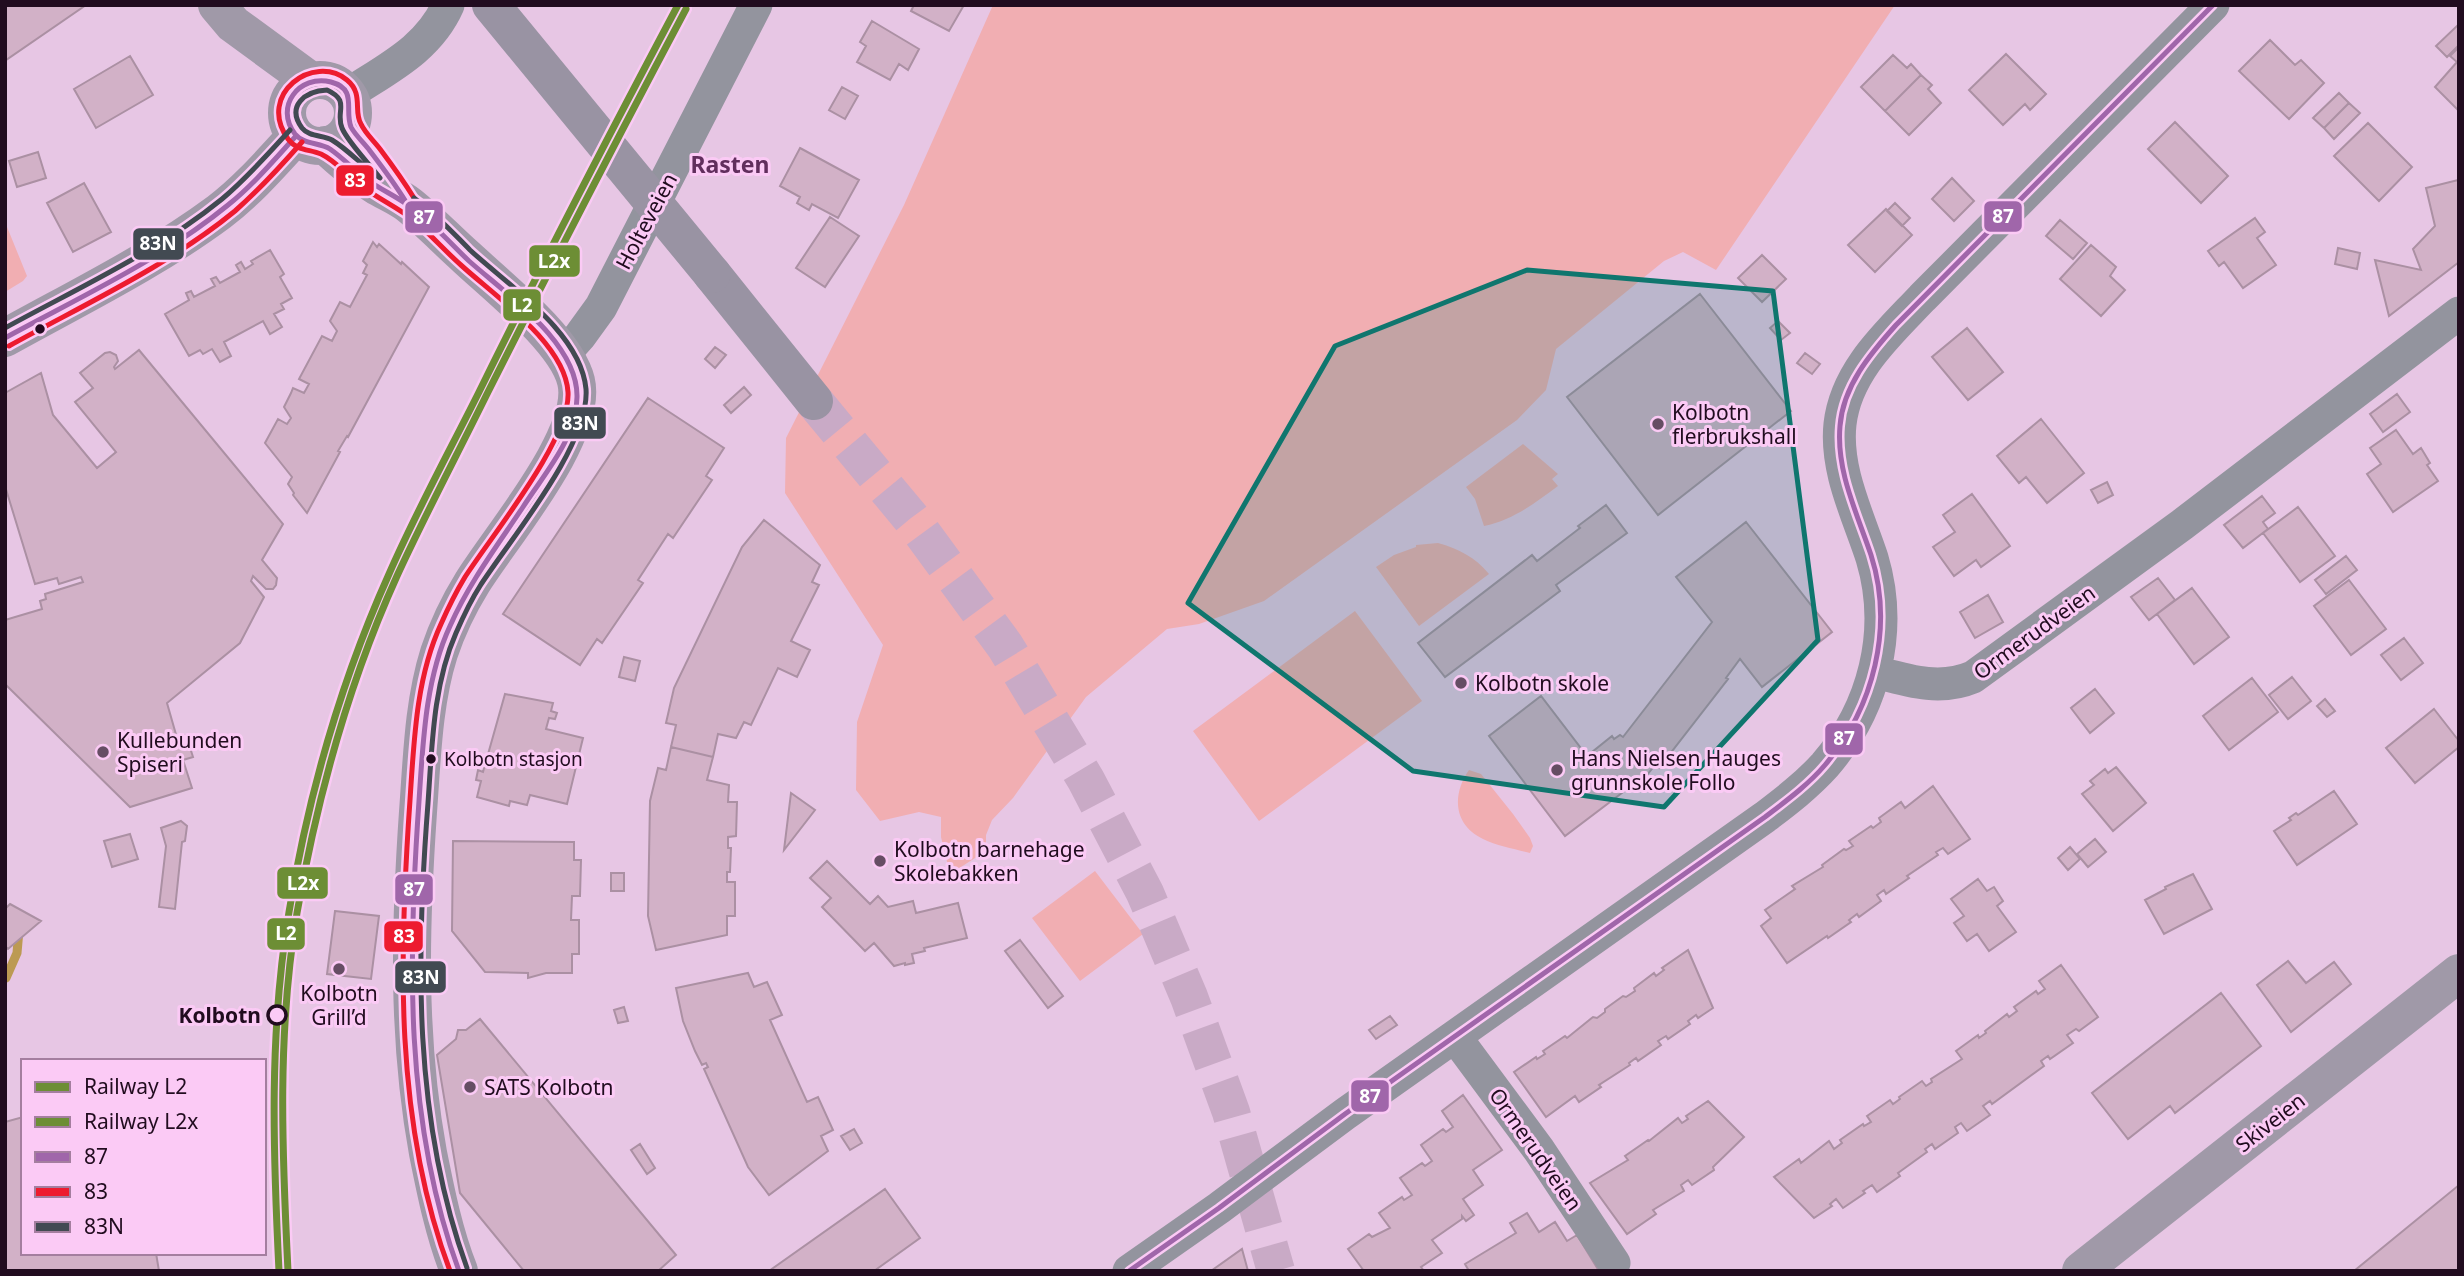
<svg xmlns="http://www.w3.org/2000/svg" width="2464" height="1276" viewBox="0 0 2464 1276" font-family="'Noto Sans',sans-serif">
<rect width="100%" height="100%" fill="#e7c6e4"/>
<!-- green -->
<path fill="#f1aeb2" d="M993,5H1895L1716,270L1683,252L1664,261L1556,349L1546,390L1517,420L1264,601L1199,624L1167,629L1086,697L1013,798L992,820L986,835V851L950,874L941,837V817L919,812L880,821L856,790L857,722L883,645L785,493L786,438L904,205Z
M5,222L27,276L23,281L5,292Z
M1523,444L1558,474L1552,479L1558,486C1535,503 1513,520 1484,526L1475,499L1466,487Z
M1438,543C1459,549 1475,557 1489,574L1419,626L1376,567L1394,555L1416,547V545Z
M1355,611L1422,701L1259,821L1193,731Z
M1469,770L1481,774L1513,814L1530,838L1533,846L1530,853C1515,849 1497,846 1483,839C1453,825 1452,794 1469,770Z
M1095,871L1143,934L1080,981L1032,918Z"/>
<g fill="none" stroke-linecap="round" stroke-linejoin="round">
<!-- stream -->
<path stroke="#bc9a53" stroke-width="9" d="M6,978L17,953L19,930"/>
</g>
<!-- building -->
<path fill="#d2b1c7" stroke="#ab90a3" stroke-width="2" d="M5,5H86L6,60Z
M914,5H964L949,31L911,11Z
M872,21L919,49L908,70L899,64L890,80L857,62L866,46L860,42Z
M2459,24V45L2447,57L2436,46Z
M2270,40L2295,65L2301,60L2324,83L2289,119L2239,71Z
M2459,47V111L2435,87L2457,62L2450,56Z
M2006,54L2046,94L2030,110L2025,104L2003,125L1969,90Z
M1893,55L1907,68L1911,64L1921,75L1885,111L1861,87Z
M130,56L153,95L96,128L74,89Z
M1921,75L1932,85L1928,89L1941,103L1909,135L1885,111Z
M842,87L858,96L845,119L829,110Z
M2339,93L2349,103L2324,128L2313,118Z
M2349,103L2360,113L2334,139L2324,128Z
M2175,122L2228,176L2201,203L2148,149Z
M2368,123L2412,167L2379,201L2334,156Z
M800,148L859,180L838,218L812,204L809,210L797,203L800,197L780,186Z
M38,152L46,178L17,187L9,161Z
M1952,178L1974,201L1954,221L1932,199Z
M2458,180L2459,262L2389,316L2375,260L2421,270L2413,249L2435,226L2426,188Z
M84,183L111,232L73,252L47,203Z
M1895,203L1910,218L1902,226L1887,211Z
M1886,209L1912,235L1875,272L1848,245Z
M830,217L859,236L825,287L796,268Z
M2255,218L2265,232L2257,238L2276,265L2243,288L2224,262L2219,266L2208,251Z
M2060,220L2087,243L2073,259L2046,236Z
M373,242L377,247L379,244L401,264L402,262L429,287L348,437L347,436L338,451L340,452L307,513L293,495L294,493L288,484L292,477L265,443L278,419L287,424L291,418L284,407L291,393L293,388L304,393L309,384L299,379L322,336L332,341L337,331L330,321L340,302L350,307L367,275L363,273L367,265L363,261Z
M2091,245L2116,267L2110,276L2125,290L2101,316L2060,279Z
M2338,248L2360,253L2357,269L2335,264Z
M270,250L284,274L280,277L292,298L281,304L284,309L274,314L282,327L270,334L263,321L224,342L231,356L220,362L212,349L203,354L200,350L189,356L165,314L189,300L186,293L191,291L194,297L215,286L211,279L216,277L220,283L240,272L236,265L241,262L245,269L253,264L251,261Z
M1762,255L1786,279L1762,302L1738,278Z
M1700,294L1791,411L1658,515L1567,397Z
M1778,321L1790,333L1781,340L1770,328Z
M1967,328L2003,372L1968,400L1932,357Z
M715,347L726,355L715,368L705,359Z
M139,350L283,524L262,560L277,578L276,585L273,589H266L253,576L251,581L264,597L240,643L167,703L177,738L186,735L193,757L183,760L192,788L130,807L5,684V620L42,609L40,601L46,599L45,594L83,582L81,577L59,584L57,578L35,584L5,486V393L41,373L53,415L97,468L116,452L75,402L93,388L80,373L105,353L110,352L116,355L118,361L114,367L115,369Z
M1805,353L1820,364L1812,374L1797,363Z
M744,387L751,395L731,413L724,405Z
M2397,394L2410,412L2383,432L2370,414Z
M648,398L724,448L706,476L712,480L673,538L668,534L638,580L643,583L602,643L597,639L580,665L503,614Z
M2041,419L2084,473L2047,503L2026,477L2019,483L1997,456Z
M2396,430L2413,454L2421,448L2430,463L2427,465L2438,481L2393,512L2367,474L2381,464L2370,448Z
M2107,482L2113,495L2098,503L2091,490Z
M1972,494L2010,546L1981,567L1976,560L1954,576L1933,547L1955,532L1943,515Z
M2262,496L2275,513L2263,522L2268,529L2243,548L2224,525Z
M1606,505L1627,533L1556,585L1560,591L1445,677L1418,643L1532,555L1537,561L1580,528L1578,526Z
M2298,507L2335,556L2300,582L2263,533Z
M764,520L820,565L812,582L819,585L791,641L810,650L797,677L778,668L751,725L744,722L736,738L718,734L713,757L671,747L676,725L666,723L674,688L742,547Z
M1746,522L1832,632L1762,687L1740,659L1726,678L1728,679L1659,768L1655,765L1644,779L1643,777L1565,836L1489,736L1541,696L1587,756L1612,736L1614,739L1620,735L1623,737L1712,622L1676,577Z
M2346,556L2357,570L2326,594L2315,580Z
M2158,578L2175,600L2149,620L2131,597Z
M2349,580L2386,629L2351,655L2314,606Z
M2192,588L2229,637L2194,664L2157,614Z
M1988,595L2003,622L1975,638L1960,612Z
M2404,638L2423,663L2401,680L2381,655Z
M624,657L640,661L635,681L619,677Z
M2292,677L2311,701L2288,719L2269,695Z
M2252,678L2278,712L2229,750L2203,716Z
M2095,689L2114,713L2090,733L2071,708Z
M505,694L553,703L551,711L557,713L555,719L549,718L546,729L583,738L567,804L530,795L527,805L510,801L509,806L477,797L481,781L476,780L478,770L483,772Z
M2325,699L2335,711L2327,717L2317,706Z
M2434,709L2459,741V747L2415,783L2386,748Z
M671,747L713,757L707,780L729,785L728,802H737L736,836L728,837V848H731L730,872H727V882H735V916H727V935L656,950L648,916L650,801L658,768L666,770Z
M2116,767L2146,803L2113,831L2082,794L2094,785L2090,781L2105,769L2108,773Z
M1933,786L1970,839L1948,854L1943,848L1936,852L1938,855L1907,876L1909,878L1886,894L1884,890L1877,895L1881,901L1859,917L1857,914L1849,920L1851,922L1828,938L1827,936L1787,963L1761,926L1771,918L1765,910L1795,889L1792,886L1823,867L1822,865L1844,849L1846,850L1853,846L1849,841L1871,826L1873,828L1881,822L1879,818L1901,802L1905,808Z
M2334,791L2357,824L2297,865L2274,831L2291,820L2289,818L2296,813L2298,815Z
M791,793L815,810L784,850Z
M181,821L187,826L185,841L182,842L175,909L159,907L166,846L161,828Z
M130,834L138,859L112,867L104,841Z
M2095,839L2106,852L2088,867L2077,854Z
M453,841L574,842V860H581L580,896H572L571,920H579V954H572V973H546L528,978V973L485,972L452,931Z
M2070,847L2080,859L2068,870L2058,858Z
M827,861L870,904L878,896L888,907L913,901L916,913L958,903L967,938L924,948L925,951L912,954L914,963L905,965V963L894,966L874,943L865,951L822,907L831,898L810,878Z
M611,873H624V891H611Z
M2193,874L2212,909L2164,934L2145,900L2166,889L2165,887Z
M1978,879L1987,891L1994,887L2003,901L1997,906L2016,932L1989,951L1977,934L1967,941L1954,923L1964,916L1951,899Z
M10,904L41,921L8,949L5,946V909Z
M335,911L379,916L371,979L327,974Z
M1020,940L1063,996L1048,1008L1005,951Z
M1688,950L1713,1008L1698,1018L1696,1015L1688,1021L1690,1024L1668,1039L1666,1036L1658,1041L1661,1045L1638,1061L1636,1058L1629,1063L1630,1065L1599,1085L1601,1087L1579,1102L1575,1096L1546,1117L1514,1072L1536,1057L1537,1059L1545,1054L1543,1051L1565,1036L1567,1038L1593,1017L1597,1018L1605,1012V1009L1623,996L1626,997L1635,991L1634,988L1654,973L1656,976L1664,970L1662,968Z
M2288,961L2306,983L2334,962L2351,984L2291,1032L2257,985Z
M2061,965L2098,1017L2079,1031L2076,1029L2067,1035L2073,1043L2050,1059L2048,1056L2041,1061L2044,1066L1992,1104L1990,1101L1983,1106L1990,1115L1967,1131L1961,1123L1955,1127L1958,1133L1935,1149L1932,1144L1925,1149L1927,1152L1898,1173L1900,1176L1877,1192L1872,1185L1863,1191L1865,1193L1843,1208L1836,1199L1830,1204L1832,1206L1814,1218L1774,1177L1799,1159L1801,1163L1829,1141L1834,1149L1842,1143L1840,1140L1863,1124L1864,1126L1871,1122L1867,1116L1890,1100L1893,1104L1900,1099L1899,1097L1922,1081L1926,1086L1932,1082L1931,1079L1962,1059L1956,1051L1978,1035L1979,1038L1986,1033L1985,1031L2007,1014L2009,1017L2017,1011L2014,1007L2036,991L2038,994L2045,989L2039,981Z
M748,973L754,987L767,982L782,1015L770,1020L807,1102L818,1097L833,1130L821,1136L828,1151L769,1195L748,1167L704,1069L708,1067L706,1063L702,1065L695,1051L683,1021L676,988Z
M2221,993L2261,1046L2175,1113L2170,1106L2128,1139L2092,1093Z
M624,1007L628,1021L618,1023L614,1010Z
M1390,1016L1397,1025L1376,1039L1369,1030Z
M480,1019L676,1255L658,1271H524L460,1193L437,1055L456,1039L458,1030H466Z
M1463,1095L1502,1150L1473,1170L1483,1185L1463,1199L1474,1215L1466,1221L1462,1216V1219L1432,1240L1442,1253L1421,1267L1424,1271H1364L1348,1249L1369,1234L1372,1237L1390,1228L1379,1213L1402,1197L1404,1200L1412,1195L1400,1178L1422,1163L1425,1166L1432,1161L1421,1145L1443,1129L1446,1132L1453,1127L1442,1111Z
M1708,1101L1744,1137L1713,1167L1714,1170L1692,1185L1688,1180L1681,1185L1684,1191L1653,1210L1656,1214L1627,1234L1590,1183L1628,1160L1625,1156L1648,1140L1649,1141L1678,1118L1682,1123L1688,1119L1686,1116Z
M23,1117V1253H156L159,1271H5V1122Z
M854,1129L862,1143L850,1150L841,1136Z
M640,1144L655,1168L647,1174L631,1150Z
M2459,1185V1271H2354Z
M885,1189L920,1238L874,1271H769Z
M885,1189L920,1238L874,1271H769Z
M1527,1213L1539,1232L1555,1222L1567,1241L1577,1235L1599,1271H1469L1465,1264L1516,1233L1510,1223Z
M1242,1249L1248,1271H1211Z"/>
<g fill="none" stroke-linecap="round" stroke-linejoin="round">
<!-- primary-tunnel -->
<path stroke="#c9aac6" stroke-width="38" stroke-dasharray="38 19" stroke-linecap="butt" d="M814,401L911,518L1005,646L1086,780L1145,893L1189,997L1231,1112L1276,1271"/>
<!-- street -->
<path stroke="#93949e" stroke-width="33" d="M347,95C386,69 428,50 448,5
M564,354L580,336L601,307L756,5
M1876,672C1909,681 1940,691 1973,677L2183,524L2459,313
M1456,1038L1539,1150L1614,1263
M1129,1271L1219,1208L1345,1114L1765,817C1786,801 1807,785 1825,765C1874,708 1894,631 1872,558C1858,515 1835,470 1840,424C1846,371 1888,334 1922,298L2213,5"/>
<!-- secondary -->
<path stroke="#a099a8" stroke-width="38" d="M217,5L233,24L311,81
M287 113a33 33 0 1 1 66 0a33 33 0 1 1-66 0Z
M325,145C341,160 357,174 375,185C386,192 399,197 409,205C429,221 447,240 466,257C497,286 566,340 576,381C589,434 501,536 472,583C459,604 447,629 439,653C423,704 422,759 418,812C410,928 407,1038 428,1153C436,1193 444,1233 459,1271
M5,338C77,298 153,261 219,212C248,190 272,162 296,136
M2081,1271L2459,973"/>
<!-- primary -->
<path stroke="#9993a3" stroke-width="38" d="M712,274L814,401"/>
<!-- primary-bridge -->
<path stroke="#9993a3" stroke-width="38" d="M491,5L712,274"/>
<defs>
<path id="bus-1" d="M406,202C395,184 383,168 370,151C365,144 355,135 351,127C344,110 358,89 331,82C299,74 274,107 295,134C304,145 319,142 330,149C343,158 354,170 366,179C381,190 398,197 412,208C433,223 450,243 469,261C506,294 578,343 577,397C577,438 544,474 523,507C497,546 469,583 450,626C425,680 423,743 419,801C408,957 404,1122 459,1271
M5,338C80,297 161,260 228,205C253,185 274,160 296,136
M1129,1271L1219,1208L1345,1114L1765,817C1786,801 1808,785 1825,765C1874,707 1894,627 1871,555C1857,513 1836,471 1840,426C1843,386 1870,354 1896,325L2213,5"/>
<path id="bus-2" d="M414,198C403,180 392,165 380,149C374,141 365,133 361,124C353,111 364,94 347,80C314,53 256,94 288,139C297,151 309,149 321,154C336,161 349,177 363,187C380,200 399,208 416,222C432,236 446,252 462,266C495,296 565,344 568,392C571,439 492,535 465,577C456,592 448,608 441,624C416,678 414,741 410,800C399,956 394,1122 450,1271
M9,346C85,304 168,266 235,211C259,190 281,166 302,142"/>
<path id="bus-3" d="M327,90C351,101 335,111 342,128C347,141 371,166 380,178C363,167 350,151 332,140C323,135 309,137 302,128C286,106 305,91 327,90Z
M414,198C435,213 452,232 470,250C509,286 581,333 586,389C590,445 511,538 480,586C471,600 463,617 456,633C433,685 432,747 428,803C416,957 413,1120 467,1268
M5,328C78,288 157,252 222,199C247,178 268,154 290,130"/>
</defs>
<!-- bus-1 casing -->
<use href="#bus-1" stroke="#fbcaf5" stroke-width="10"/>
<!-- bus-2 casing -->
<use href="#bus-2" stroke="#fbcaf5" stroke-width="10"/>
<!-- bus-3 casing -->
<use href="#bus-3" stroke="#fbcaf5" stroke-width="10"/>
<!-- bus-1 -->
<use href="#bus-1" stroke="#a066aa" stroke-width="5"/>
<!-- bus-2 -->
<use href="#bus-2" stroke="#ed1b2f" stroke-width="5"/>
<!-- bus-3 -->
<use href="#bus-3" stroke="#424a52" stroke-width="5"/>
<defs>
<path id="rail-1" d="M279,1271C273,1151 269,1031 289,912C308,796 341,681 389,574C416,512 449,452 479,392C543,262 610,133 678,5"/>
<path id="rail-2" d="M288,1271C282,1151 277,1032 297,913C317,798 349,682 397,576C425,515 457,455 487,394C552,265 618,137 686,9"/>
</defs>
<!-- rail-1 casing -->
<use href="#rail-1" stroke="#fbcaf5" stroke-width="12"/>
<!-- rail-2 casing -->
<use href="#rail-2" stroke="#fbcaf5" stroke-width="12"/>
<!-- rail-1 -->
<use href="#rail-1" stroke="#6d8e35" stroke-width="7"/>
<!-- rail-2 -->
<use href="#rail-2" stroke="#6d8e35" stroke-width="7"/>
</g>
<!-- marked area -->
<path fill="#0f766e" fill-opacity="0.2" stroke="#0f766e" stroke-width="5" stroke-linejoin="round" d="M1527,270L1773,291L1818,640L1664,807L1413,771L1188,603L1335,346Z"/>
<!-- markers -->
<g fill="#210c1f" stroke="#fbcaf5" stroke-width="2.5">
<circle cx="40" cy="329" r="6"/>
<circle cx="431" cy="759" r="6"/>
</g>
<g fill="#664d64" stroke="#fbcaf5" stroke-width="2.5">
<circle cx="1658" cy="424" r="7"/>
<circle cx="1461" cy="683" r="7"/>
<circle cx="103" cy="752" r="7"/>
<circle cx="1557" cy="770" r="7"/>
<circle cx="880" cy="861" r="7"/>
<circle cx="339" cy="969" r="7"/>
<circle cx="470" cy="1087" r="7"/>
</g>
<circle fill="#fbcaf5" stroke="#210c1f" stroke-width="3.5" cx="277" cy="1015" r="9"/>
<g text-anchor="middle" dominant-baseline="central" stroke-width="6" stroke-linejoin="round" paint-order="stroke">
<!-- bus labels -->
<g font-size="19" fill="#210c1f" stroke="#fbcaf5" text-anchor="start">
<text x="444" y="759">Kolbotn stasjon</text>
</g>
<!-- street labels -->
<g font-size="21" fill="#210c1f" stroke="#fbcaf5">
<text transform="translate(646 221) rotate(-62)">Holteveien</text>
<text transform="translate(2034 632) rotate(-36)">Ormerudveien</text>
<text transform="translate(2270 1122) rotate(-38)">Skiveien</text>
<text transform="translate(1536 1149) rotate(55)">Ormerudveien</text>
</g>
<!-- poi labels -->
<g font-size="21" fill="#210c1f" stroke="#fbcaf5" text-anchor="start">
<text x="1672" y="412">Kolbotn<tspan x="1672" dy="24">flerbrukshall</tspan></text>
<text x="1475" y="683">Kolbotn skole</text>
<text x="117" y="740">Kullebunden<tspan x="117" dy="24">Spiseri</tspan></text>
<text x="1571" y="758">Hans Nielsen Hauges<tspan x="1571" dy="24">grunnskole Follo</tspan></text>
<text x="894" y="849">Kolbotn barnehage<tspan x="894" dy="24">Skolebakken</tspan></text>
<text x="339" y="993" text-anchor="middle">Kolbotn<tspan x="339" dy="24">Grill’d</tspan></text>
<text x="484" y="1087">SATS Kolbotn</text>
</g>
<!-- stop labels -->
<g font-size="21" font-weight="bold" fill="#210c1f" stroke="#fbcaf5" text-anchor="end">
<text x="261" y="1015">Kolbotn</text>
</g>
<!-- neighbourhood labels -->
<g font-size="23" font-weight="bold" fill="#612e5d" stroke="#fbcaf5">
<text x="730" y="164">Rasten</text>
</g>
</g>
<g stroke="#fbcaf5" stroke-width="2.5">
<rect x="335" y="164" width="40" height="33" rx="7" fill="#ed1b2f"/>
<rect x="1983" y="200" width="40" height="33" rx="7" fill="#a066aa"/>
<rect x="404" y="200" width="40" height="34" rx="7" fill="#a066aa"/>
<rect x="132" y="227" width="53" height="34" rx="7" fill="#424a52"/>
<rect x="528" y="244" width="53" height="34" rx="7" fill="#6d8e35"/>
<rect x="502" y="288" width="40" height="34" rx="7" fill="#6d8e35"/>
<rect x="553" y="406" width="54" height="34" rx="7" fill="#424a52"/>
<rect x="1824" y="722" width="40" height="34" rx="7" fill="#a066aa"/>
<rect x="276" y="866" width="53" height="34" rx="7" fill="#6d8e35"/>
<rect x="394" y="873" width="40" height="33" rx="7" fill="#a066aa"/>
<rect x="266" y="917" width="40" height="34" rx="7" fill="#6d8e35"/>
<rect x="383" y="920" width="41" height="33" rx="7" fill="#ed1b2f"/>
<rect x="394" y="960" width="53" height="34" rx="7" fill="#424a52"/>
<rect x="1350" y="1079" width="40" height="34" rx="7" fill="#a066aa"/>
</g>
<g font-size="19" text-anchor="middle" font-weight="bold" fill="#fff">
<text x="355" y="187">83</text>
<text x="2003" y="223">87</text>
<text x="424" y="224">87</text>
<text x="158" y="250">83N</text>
<text x="554" y="268">L2x</text>
<text x="522" y="312">L2</text>
<text x="580" y="430">83N</text>
<text x="1844" y="745">87</text>
<text x="303" y="890">L2x</text>
<text x="414" y="896">87</text>
<text x="286" y="940">L2</text>
<text x="404" y="943">83</text>
<text x="421" y="984">83N</text>
<text x="1370" y="1103">87</text>
</g>
<!-- border -->
<rect width="2464" height="1276" fill="none" stroke="#210c1f" stroke-width="14"/>
<!-- legend -->
<rect x="21" y="1059" width="245" height="196" fill="#fbcaf5" stroke="#a47e9f" stroke-width="2"/>
<rect x="35" y="1082" width="35" height="10" fill="#6d8e35" stroke="#a47e9f" stroke-width="2"/>
<text x="84" y="1094" font-size="21" fill="#210c1f">Railway L2</text>
<rect x="35" y="1117" width="35" height="10" fill="#6d8e35" stroke="#a47e9f" stroke-width="2"/>
<text x="84" y="1129" font-size="21" fill="#210c1f">Railway L2x</text>
<rect x="35" y="1152" width="35" height="10" fill="#a066aa" stroke="#a47e9f" stroke-width="2"/>
<text x="84" y="1164" font-size="21" fill="#210c1f">87</text>
<rect x="35" y="1187" width="35" height="10" fill="#ed1b2f" stroke="#a47e9f" stroke-width="2"/>
<text x="84" y="1199" font-size="21" fill="#210c1f">83</text>
<rect x="35" y="1222" width="35" height="10" fill="#424a52" stroke="#a47e9f" stroke-width="2"/>
<text x="84" y="1234" font-size="21" fill="#210c1f">83N</text>
</svg>
